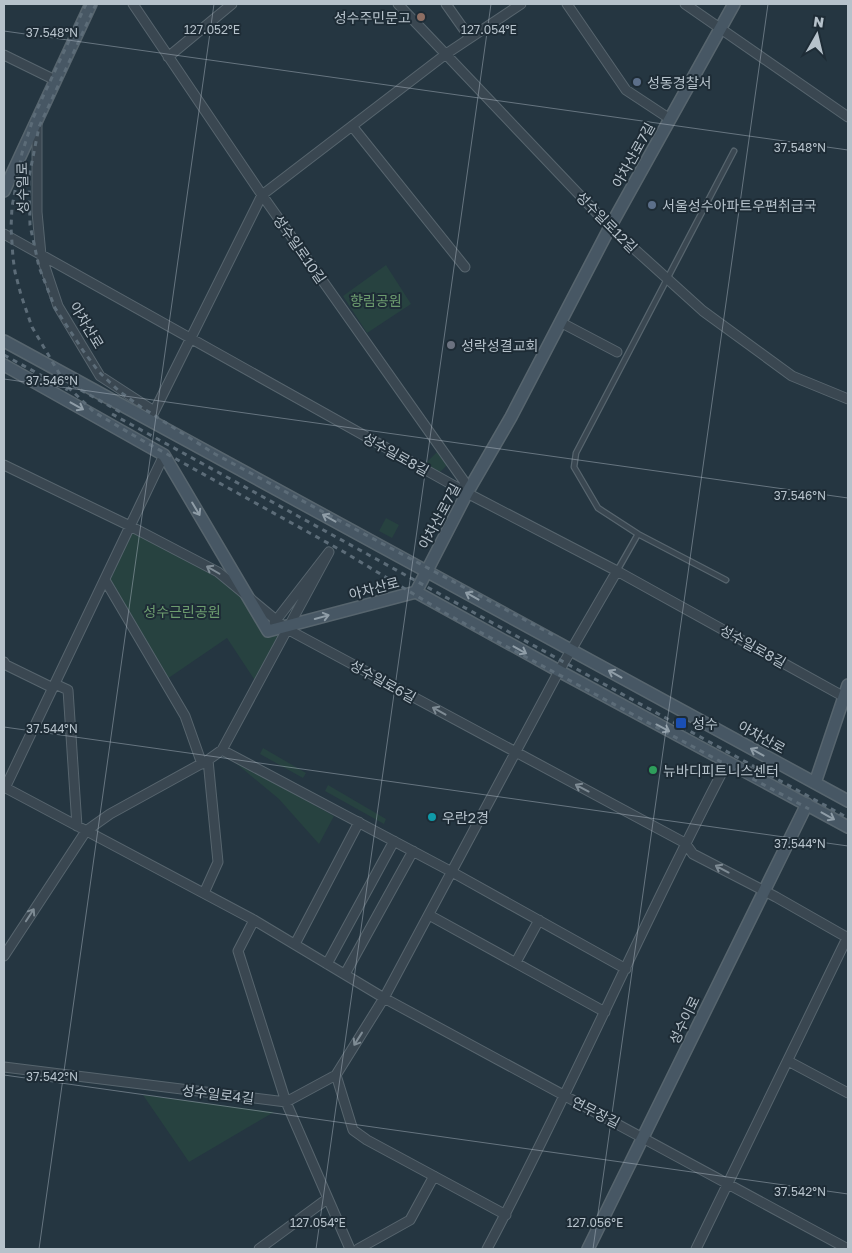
<svg xmlns="http://www.w3.org/2000/svg" width="852" height="1253" viewBox="0 0 852 1253" font-family="'Golos Text','Noto Sans KR',sans-serif">
<rect width="100%" height="100%" fill="#253641"/>
<!-- green -->
<path fill="#274240" d="M386,265L411,304L367,333L343,296Z
M437,452L447,465L439,473L424,465Z
M386,518L399,525L392,538L379,531Z
M132,532L215,576L283,629L256,682L227,638L167,679L110,580Z
M263,748L306,773L303,778L260,754Z
M232,760L334,816L319,844L279,799Z
M328,785L386,819L384,824L325,791Z
M143,1095L274,1112L189,1162Z"/>
<g fill="none" stroke-linecap="round" stroke-linejoin="round">
<defs>
<path id="lane" d="M617,571L638,534
M726,580L638,534L598,508L574,467L576,453L734,151"/>
<path id="street" d="M133,4L262,195L464,481L467,493
M398,4L610,227L703,311L792,376L848,399
M446,4L470,38
M567,4L626,90L670,119
M685,4L848,117
M4,55L55,80
M168,57L232,4
M37,123V212L41,255L58,306L100,376L154,411
M352,126L465,267
M4,234L467,493L617,571L848,699
M560,322L617,352
M150,420L262,195L446,54L521,4
M4,465L130,526L218,572L287,629L685,843L693,854L776,897L848,938
M105,580L185,716L202,764
M4,662L6,665L53,688
M55,684L68,690L77,826
M222,750L452,872L626,969
M4,787L254,920L384,998L848,1249
M5,788L164,455
M204,893L218,862L208,760
M429,915L605,1012
M254,920L238,951L286,1102L350,1249
M295,944L359,822
M4,956L86,831L110,814L208,760L222,750L329,552L274,623
M516,962L539,920
M327,964L394,841
M345,974L413,851
M788,1061L848,1093
M4,1067L286,1102L336,1075L384,998L559,671L617,571
M336,1075L353,1130L367,1140L506,1215
M259,1249L327,1199
M358,1249L410,1220L434,1176
M487,1249C572,1089 643,922 727,763
M696,1249L848,936"/>
<path id="secondary" d="M4,191L91,4
M4,341L848,801
M4,365L164,455L268,631L416,592L559,671L848,827
M416,592L467,493L511,417L610,227L734,4
M815,783L848,685
M588,1249L807,804"/>
</defs>
<!-- lane casing -->
<use href="#lane" stroke="#57656e" stroke-width="7"/>
<!-- street casing -->
<use href="#street" stroke="#57656e" stroke-width="11"/>
<!-- secondary casing -->
<use href="#secondary" stroke="#57656e" stroke-width="14"/>
<!-- lane -->
<use href="#lane" stroke="#3a4751" stroke-width="4.5"/>
<!-- street -->
<use href="#street" stroke="#3a4751" stroke-width="9"/>
<!-- secondary -->
<use href="#secondary" stroke="#475764" stroke-width="11"/>
<!-- rail -->
<path stroke="#5c6c78" stroke-width="3" stroke-dasharray="5 5" stroke-linecap="butt" d="M86,4L34,116L22,153L12,207L11,228L13,258L15,272L21,295L32,327L66,385L94,412L138,438L344,552L445,613L524,656L809,809
M96,4L39,127L29,177L30,225L39,267L55,308L84,352L99,372L119,391L141,407L215,454L553,635
M4,355L68,390
M72,385L122,413
M112,414L848,818"/>
</g>
<!-- one-way arrows -->
<defs><path id="oneway-shaft" d="M-6 0H5M1.5-3L5.5 0L1.5 3" fill="none" stroke-width="1.6" stroke-linecap="round" stroke-linejoin="round" transform="scale(1.25)"/></defs>
<g stroke="#8f9da7">
<use href="#oneway-shaft" transform="translate(77 406) rotate(29)"/>
<use href="#oneway-shaft" transform="translate(196 509) rotate(59)"/>
<use href="#oneway-shaft" transform="translate(329 518) rotate(-151)"/>
<use href="#oneway-shaft" transform="translate(472 596) rotate(-151)"/>
<use href="#oneway-shaft" transform="translate(322 617) rotate(-15)"/>
<use href="#oneway-shaft" transform="translate(520 650) rotate(29)"/>
<use href="#oneway-shaft" transform="translate(615 674) rotate(-151)"/>
<use href="#oneway-shaft" transform="translate(663 728) rotate(28)"/>
<use href="#oneway-shaft" transform="translate(757 752) rotate(-151)"/>
<use href="#oneway-shaft" transform="translate(828 816) rotate(29)"/>
</g>
<g stroke="#7e8b94">
<use href="#oneway-shaft" transform="translate(213 570) rotate(-150)"/>
<use href="#oneway-shaft" transform="translate(439 711) rotate(-151)"/>
<use href="#oneway-shaft" transform="translate(582 788) rotate(-152)"/>
<use href="#oneway-shaft" transform="translate(722 869) rotate(-152)"/>
<use href="#oneway-shaft" transform="translate(30 915) rotate(-57)"/>
<use href="#oneway-shaft" transform="translate(358 1039) rotate(122)"/>
</g>
<!-- ticks -->
<path fill="none" stroke="#b6c2cb" stroke-width="1" stroke-opacity="0.45" d="M4,31L848,150M4,379L848,498M4,727L848,846M4,1075L848,1194M39,1249L214,4M316,1249L491,4M593,1249L768,4"/>
<!-- markers -->
<circle fill="#8d6e63" stroke="#1e2c36" stroke-width="2" cx="421" cy="17" r="5"/>
<g fill="#5c6f8a" stroke="#1e2c36" stroke-width="2">
<circle cx="637" cy="82" r="5"/>
<circle cx="652" cy="205" r="5"/>
</g>
<circle fill="#6b7280" stroke="#1e2c36" stroke-width="2" cx="451" cy="345" r="5"/>
<rect fill="#1a4fb4" stroke="#1e2c36" stroke-width="2" x="675" y="717" width="12" height="12" rx="2.5"/>
<circle fill="#2e9e5b" stroke="#1e2c36" stroke-width="2" cx="653" cy="770" r="5"/>
<circle fill="#0f9aa8" stroke="#1e2c36" stroke-width="2" cx="432" cy="817" r="5"/>
<g text-anchor="middle" dominant-baseline="central" stroke-width="4" stroke-linejoin="round" paint-order="stroke">
<!-- poi labels -->
<g font-size="14" fill="#b6c2cb" stroke="#1e2c36" text-anchor="start">
<text x="411" y="17" text-anchor="end">성수주민문고</text>
<text x="647" y="82">성동경찰서</text>
<text x="662" y="205">서울성수아파트우편취급국</text>
<text x="461" y="345">성락성결교회</text>
<text x="692" y="723">성수</text>
<text x="663" y="770">뉴바디피트니스센터</text>
<text x="442" y="817">우란2경</text>
</g>
<!-- street labels -->
<g font-size="14" fill="#b6c2cb" stroke="#1e2c36">
<text transform="translate(633 155) rotate(-61)">아차산로7길</text>
<text transform="translate(22 188) rotate(-91)">성수일로</text>
<text transform="translate(607 222) rotate(45)">성수일로12길</text>
<text transform="translate(300 249) rotate(55)">성수일로10길</text>
<text transform="translate(87 325) rotate(59)">아차산로</text>
<text transform="translate(396 454) rotate(29)">성수일로8길</text>
<text transform="translate(439 516) rotate(-62)">아차산로7길</text>
<text transform="translate(374 588) rotate(-15)">아차산로</text>
<text transform="translate(753 646) rotate(29)">성수일로8길</text>
<text transform="translate(383 681) rotate(29)">성수일로6길</text>
<text transform="translate(762 737) rotate(29)">아차산로</text>
<text transform="translate(684 1020) rotate(-64)">성수이로</text>
<text transform="translate(218 1094) rotate(7)">성수일로4길</text>
<text transform="translate(596 1112) rotate(27)">연무장길</text>
</g>
<!-- park labels -->
<g font-size="14" fill="#6d9c6f" stroke="#1e2c36">
<text x="376" y="300">향림공원</text>
<text x="182" y="611">성수근린공원</text>
</g>
</g>
<g font-size="12" text-anchor="middle" fill="#b6c2cb" stroke="#1e2c36" stroke-width="4" stroke-linejoin="round" paint-order="stroke">
<text x="212" y="34">127.052°E</text>
<text x="489" y="34">127.054°E</text>
<text x="52" y="37">37.548°N</text>
<text x="800" y="152">37.548°N</text>
<text x="52" y="385">37.546°N</text>
<text x="800" y="500">37.546°N</text>
<text x="52" y="733">37.544°N</text>
<text x="800" y="848">37.544°N</text>
<text x="52" y="1081">37.542°N</text>
<text x="800" y="1196">37.542°N</text>
<text x="318" y="1227">127.054°E</text>
<text x="595" y="1227">127.056°E</text>
</g>
<!-- border -->
<rect width="852" height="1253" fill="none" stroke="#b6c2cb" stroke-width="10"/>
<!-- north arrow -->
<g transform="translate(817 35) rotate(8)" stroke="#1e2c36" stroke-width="4" paint-order="stroke">
<path d="M0-4L9 19L0 12L-9 19Z" fill="#b6c2cb"/>
<text y="-8" font-size="14" font-weight="bold" text-anchor="middle" fill="#b6c2cb">N</text>
</g>
</svg>
